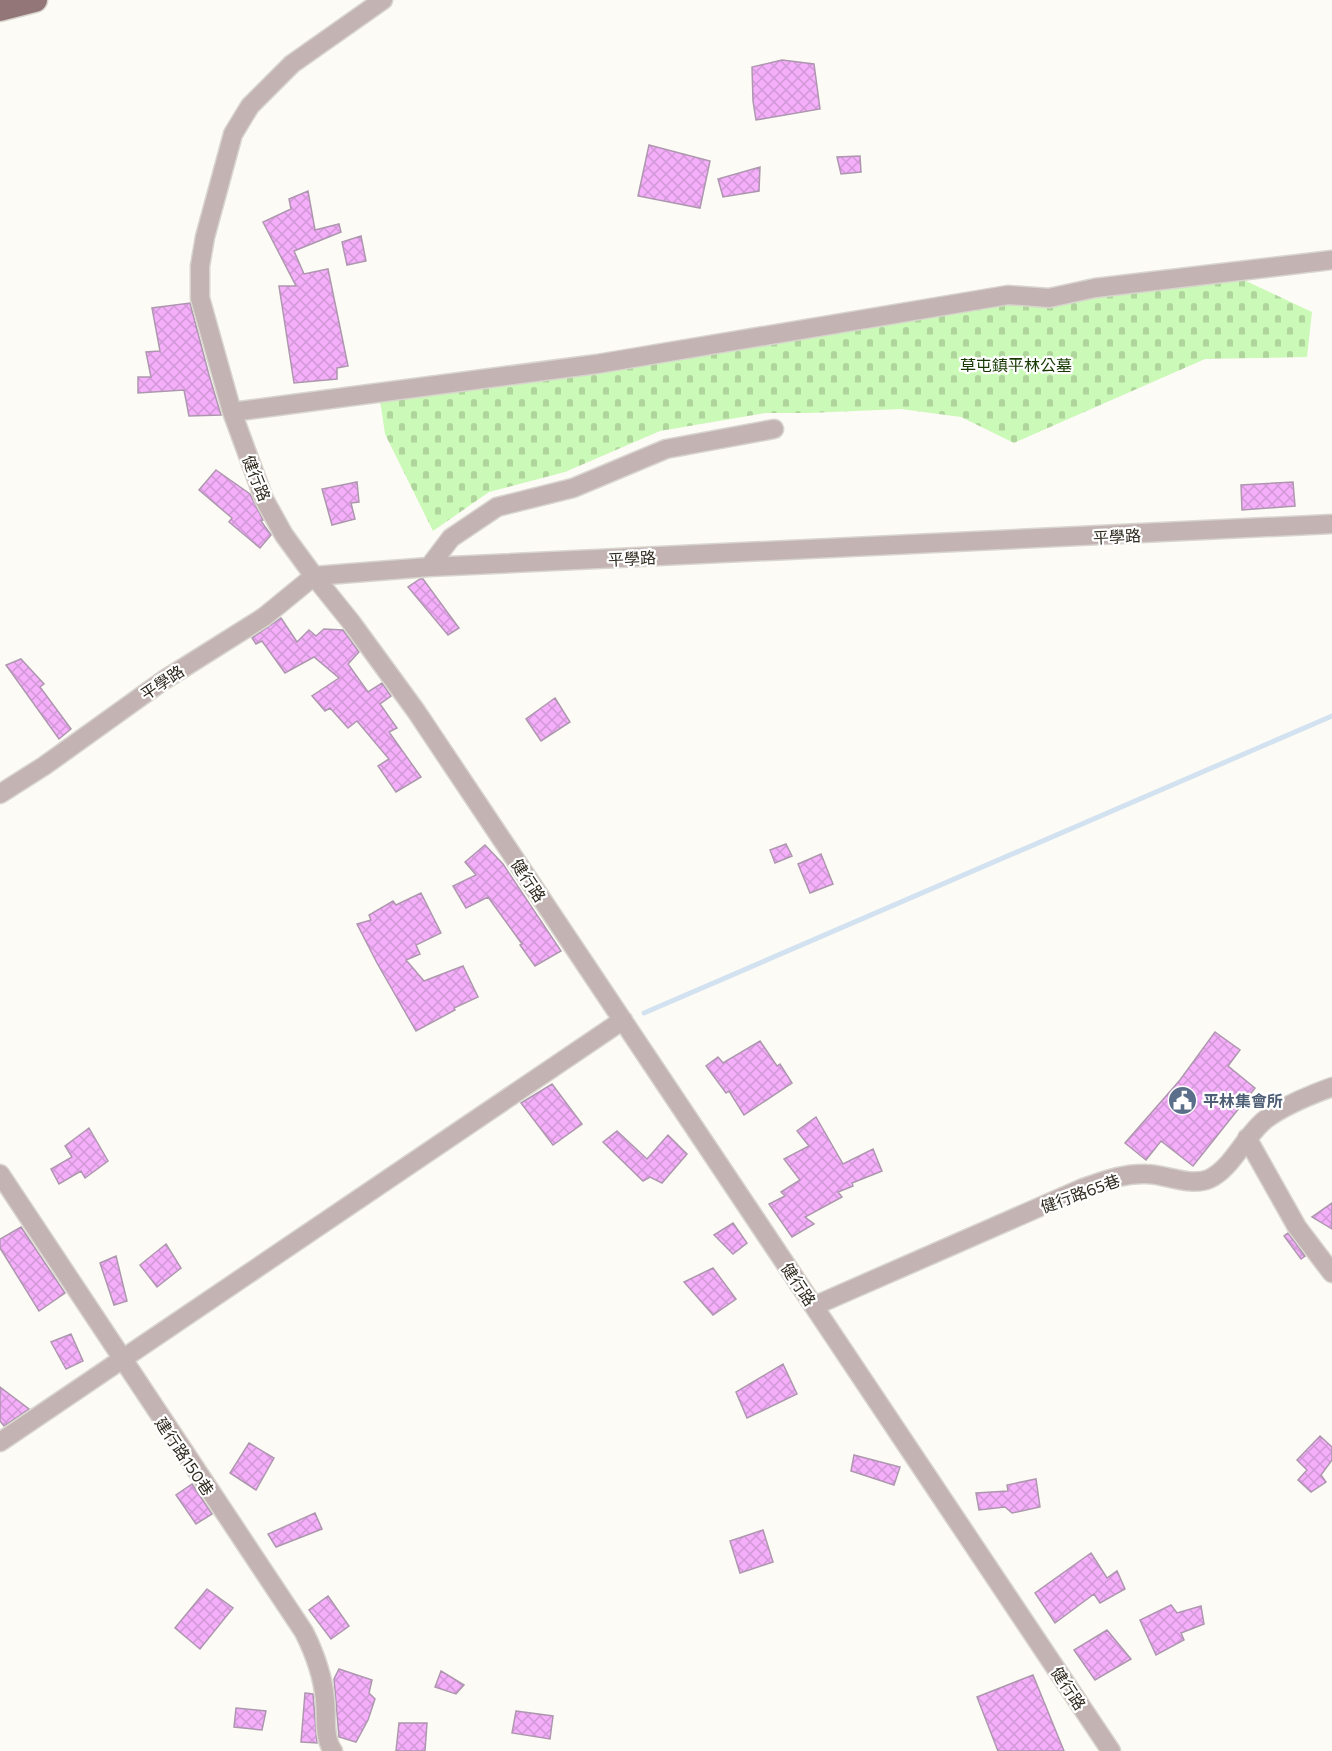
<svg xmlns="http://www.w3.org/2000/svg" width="1332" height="1751" viewBox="0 0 1332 1751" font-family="Commissioner,'Noto Sans TC',sans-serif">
<defs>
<pattern id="cemetery-stones" width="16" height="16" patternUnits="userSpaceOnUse" patternTransform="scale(1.5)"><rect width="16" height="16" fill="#cbf9b7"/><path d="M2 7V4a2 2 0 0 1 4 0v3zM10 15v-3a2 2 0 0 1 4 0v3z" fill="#afd59d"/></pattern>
<pattern id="building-cross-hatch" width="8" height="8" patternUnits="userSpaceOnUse" patternTransform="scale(1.5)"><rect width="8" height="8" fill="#f5affa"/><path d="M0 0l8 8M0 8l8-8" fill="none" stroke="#d297d6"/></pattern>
</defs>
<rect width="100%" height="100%" fill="#fdfbf5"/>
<!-- cemetery -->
<path fill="url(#cemetery-stones)" d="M1225,271L1312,312L1307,357L1205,359L1014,443L961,417L901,409L809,413H765L660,431L565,472L489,492L433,531L385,434L379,393Z"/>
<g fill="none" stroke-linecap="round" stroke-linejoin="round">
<!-- stream -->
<path stroke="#d3e2f0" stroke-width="5" d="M644,1013L1332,716"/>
</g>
<!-- building -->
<path fill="url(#building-cross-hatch)" stroke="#ad97af" stroke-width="1.5" d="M782,60L814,64L820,109L756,120L753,101L752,67Z
M649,145L710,161L700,208L638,196Z
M860,156L861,172L841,174L837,157Z
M760,167L759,191L723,197L718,179Z
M308,191L315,230L339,224L341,232L294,251L304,274L328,269L348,366L337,368V379L294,383L279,286H296L263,222L291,209L289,199Z
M361,236L366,261L347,265L342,242Z
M190,303L209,375L221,415L189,416L184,390L138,393V377H151L146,352L160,351L152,308Z
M216,470L250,494L263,520L261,521L271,535L260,548L229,522L232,518L199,490Z
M357,482L359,502L351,503L355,519L332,525L322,489Z
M1293,482L1295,506L1242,510L1241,485Z
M420,579H423L459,628L448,635L408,587Z
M281,618L297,642L309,630L316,636L324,629L343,630L359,652L348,664L368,692L382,683L391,696L380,704L397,728L389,732L421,777L396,792L378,766L389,759L357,721L348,728L330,708L325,711L312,696L339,678L314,657L285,673L262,641L256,644L252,638Z
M21,659L44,684L40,687L71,729L59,739L6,665Z
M555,698L570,722L541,741L526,719Z
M786,844L792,856L775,863L770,850Z
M485,845L503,864L561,951L535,966L520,945L522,944L488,897L466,908L453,886L476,875L465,862Z
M821,854L833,884L810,893L798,864Z
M421,893L441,933L416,945L420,954L406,960L424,981L463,966L478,997L454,1008L455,1010L416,1031L377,963L357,924L371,920L369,915L393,901L396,905Z
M1215,1032L1240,1050L1228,1066L1255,1088L1193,1166L1161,1141L1146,1160L1125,1143L1180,1080Z
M760,1041L777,1066L780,1064L792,1083L744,1115L729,1091L726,1093L706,1066L718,1057L723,1063Z
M552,1084L582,1124L553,1145L521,1103Z
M816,1117L843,1164L873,1149L882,1171L852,1183L853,1186L838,1192L842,1197L805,1217L814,1224L792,1237L769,1204L785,1196L781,1192L800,1180L784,1159L809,1146L797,1131Z
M89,1128L108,1161L85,1178L81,1171L59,1184L51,1169L72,1157L65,1146Z
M617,1131L647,1159L668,1135L687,1154L662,1183L650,1177L643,1181L603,1142Z
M1332,1203V1229L1312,1217Z
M733,1223L747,1243L733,1254L714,1235Z
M21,1227L65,1293L39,1311L0,1248V1239Z
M1288,1233L1305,1256L1301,1259L1284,1236Z
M166,1244L181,1268L157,1287L140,1265Z
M116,1256L127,1301L114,1305L100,1263Z
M713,1268L736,1299L713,1315L684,1282Z
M71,1334L83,1361L66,1369L51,1342Z
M783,1364L797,1394L747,1418L736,1392Z
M0,1387L29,1409L4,1426L0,1421Z
M1320,1436L1332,1447V1460L1321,1475L1326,1482L1311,1492L1298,1480L1307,1470L1297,1460Z
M249,1443L274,1458L256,1490L230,1473Z
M854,1455L900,1467L894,1485L851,1471Z
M1036,1479L1040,1507L1012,1513L1005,1507L979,1510L976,1493L1008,1491L1007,1485Z
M192,1484L212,1514L196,1524L176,1495Z
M315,1513L322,1529L276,1547L268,1534Z
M763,1530L773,1562L740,1573L730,1541Z
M1091,1553L1107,1578L1117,1571L1125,1589L1100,1603L1094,1594L1055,1623L1035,1593Z
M207,1589L233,1608L200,1649L175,1628Z
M328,1596L349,1626L331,1639L309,1610Z
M1171,1605L1177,1613L1201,1606L1204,1624L1181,1633L1184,1640L1156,1655L1140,1620Z
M1107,1630L1131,1659L1095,1680L1074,1650Z
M339,1669L372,1680L369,1693L375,1699L368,1720L356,1742L339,1737L334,1679Z
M441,1671L464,1685L456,1694L435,1687Z
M1033,1675L1064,1751H998L977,1697Z
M305,1693L313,1694L317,1743L301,1742Z
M236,1708L266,1711L262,1730L234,1727Z
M516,1711L553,1716L550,1739L512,1733Z
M399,1723H427L425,1751H396Z"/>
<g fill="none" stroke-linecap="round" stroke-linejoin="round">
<defs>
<path id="minor" d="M383,0L292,64L250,106L233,134L205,237L200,266V298L232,412L264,499L284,535L314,576L351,622L416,711L1111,1751
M232,412L597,364L1008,295L1049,298L1095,288L1332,260
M429,567L451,538L497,507L573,488L666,449L774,429
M0,794L44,766L164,680L264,617L314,576L429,567L1332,524
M1247,1138L1297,1227L1332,1273
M0,1174L304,1632C314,1652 323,1677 325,1700C327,1716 323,1737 333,1751
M814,1306L1083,1188C1104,1181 1124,1173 1146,1174C1165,1174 1191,1187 1209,1179C1232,1169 1245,1135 1266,1119C1285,1105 1310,1095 1332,1087
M0,1442L623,1020"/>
<path id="major" d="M0,9L35,0"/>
</defs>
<!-- minor casing -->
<use href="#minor" stroke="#d8d5ce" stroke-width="21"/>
<!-- major casing -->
<use href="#major" stroke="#d8d5ce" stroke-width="27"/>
<!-- minor -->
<use href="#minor" stroke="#c3b3b3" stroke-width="18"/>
<!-- major -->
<use href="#major" stroke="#937677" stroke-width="24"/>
</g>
<!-- icons -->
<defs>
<symbol id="civic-disc" viewBox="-11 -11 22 22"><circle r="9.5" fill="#5c6f8a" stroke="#fff"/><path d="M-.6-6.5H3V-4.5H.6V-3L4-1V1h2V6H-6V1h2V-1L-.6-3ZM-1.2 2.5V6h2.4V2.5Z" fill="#fff"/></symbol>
</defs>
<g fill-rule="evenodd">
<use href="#civic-disc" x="1166" y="1084" width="33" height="33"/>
</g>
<g text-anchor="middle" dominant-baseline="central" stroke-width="4.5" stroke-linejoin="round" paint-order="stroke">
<!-- park labels -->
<g font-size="16" fill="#163a00" stroke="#fff">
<text x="1016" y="364">草屯鎮平林公墓</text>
</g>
<!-- street labels -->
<g font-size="16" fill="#2d281d" stroke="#fff">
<text transform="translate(257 478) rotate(68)">健行路</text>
<text transform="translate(1117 536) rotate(-3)">平學路</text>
<text transform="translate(632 558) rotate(-3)">平學路</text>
<text transform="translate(162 682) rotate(-34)">平學路</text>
<text transform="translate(529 880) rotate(56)">健行路</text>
<text transform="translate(1080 1193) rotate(-20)">健行路65巷</text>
<text transform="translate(799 1284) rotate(56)">健行路</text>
<text transform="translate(185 1456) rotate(56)">建行路150巷</text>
<text transform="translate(1069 1688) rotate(56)">健行路</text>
</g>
<!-- service labels -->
<g font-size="16" font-weight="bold" fill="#4e5e75" stroke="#fff" text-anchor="start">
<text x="1203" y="1100">平林集會所</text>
</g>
</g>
</svg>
